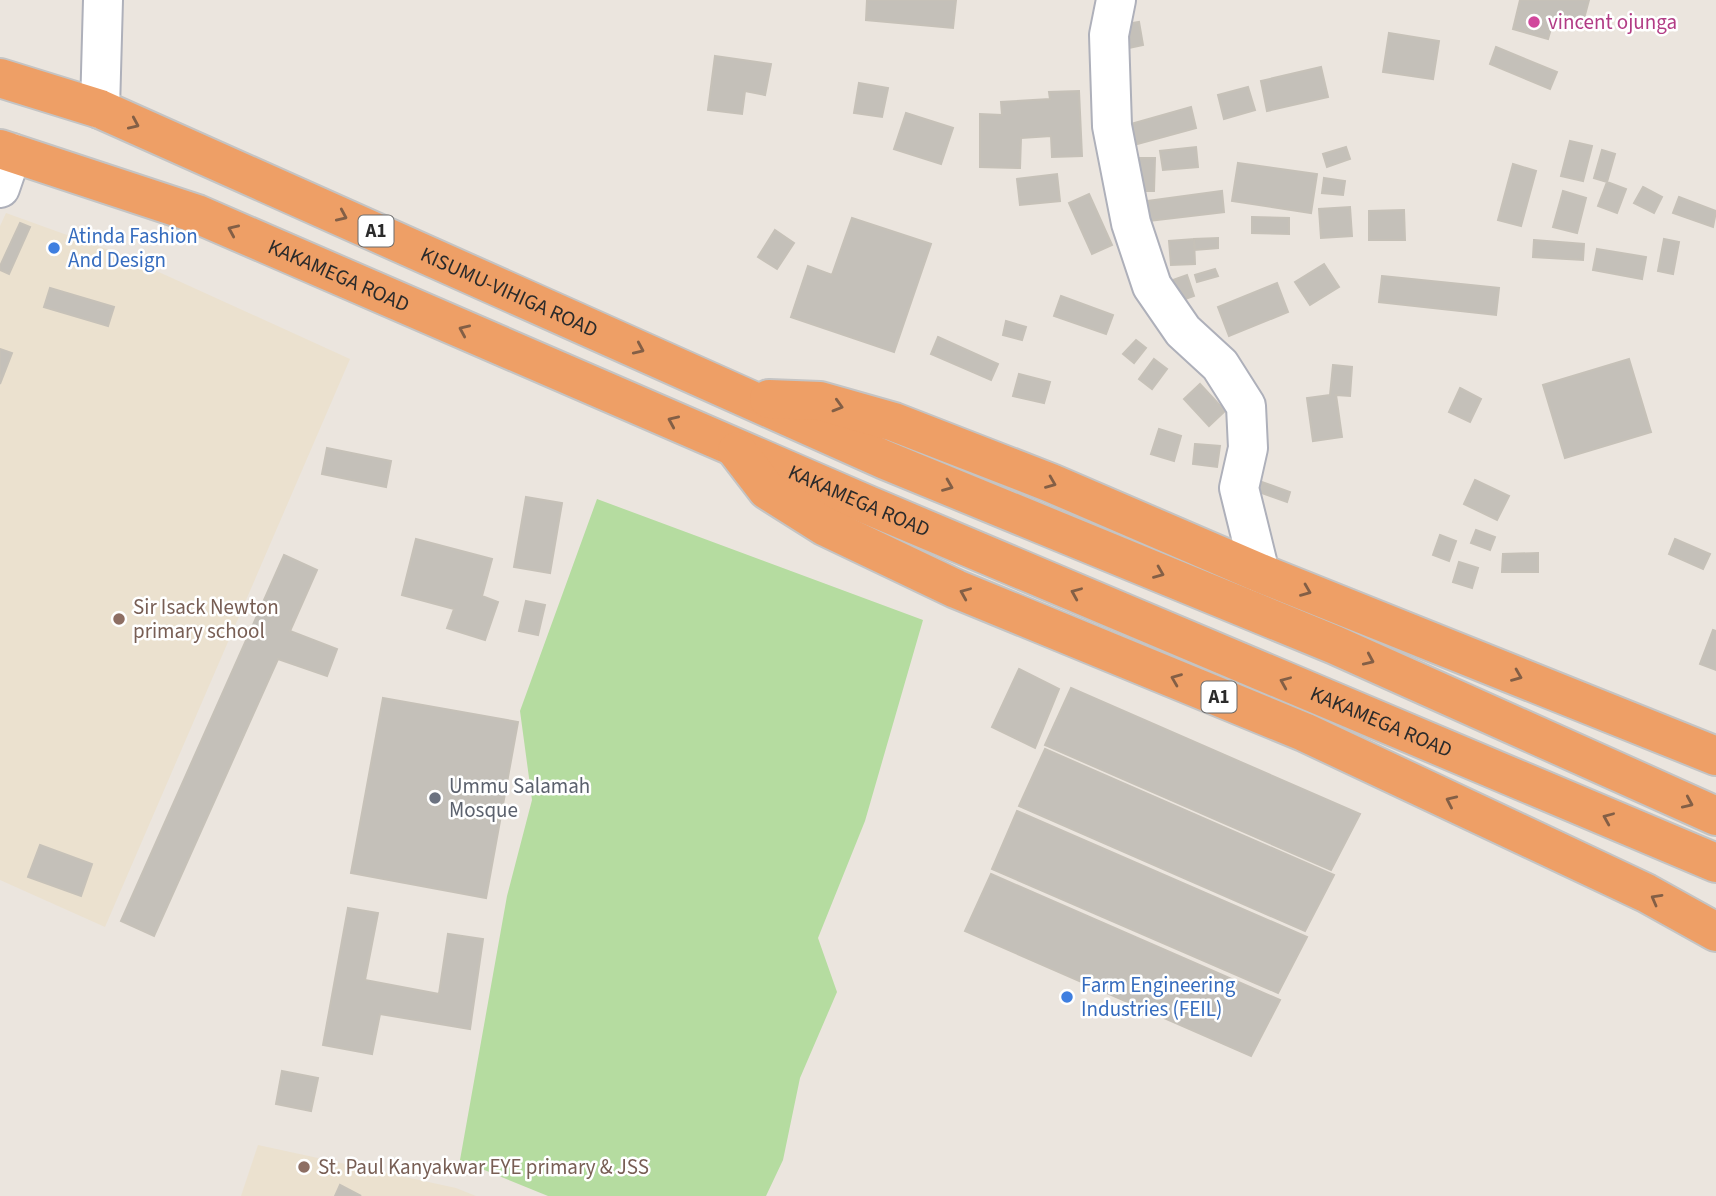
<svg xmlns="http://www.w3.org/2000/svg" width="1716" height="1196" viewBox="0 0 1716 1196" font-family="'Source Sans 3',sans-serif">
<rect width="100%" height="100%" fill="#ebe5de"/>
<!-- education -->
<path fill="#ebe1cf" d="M6,213L117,253L350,359L105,927L0,880V226Z
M258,1145L456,1188L476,1196H241Z"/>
<!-- green -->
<path fill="#b5dca0" d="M597,499L923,620L865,821L818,938L837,992L800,1078L783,1160L766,1196H548L460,1160L507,896L532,800L520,711Z"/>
<!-- building -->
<path fill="#c4c0b9" stroke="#c6c1b8" stroke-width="2" d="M867,0H956L953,28L866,20Z
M1520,0H1589L1582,26L1554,18L1548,39L1513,29Z
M1139,22L1143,45L1124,49L1120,25Z
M1389,33L1439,41L1433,79L1383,72Z
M1496,47L1557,72L1550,89L1490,64Z
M715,56L771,64L765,95L745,91L742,114L708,110Z
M1321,67L1328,97L1267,111L1261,81Z
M859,83L888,88L882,117L854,113Z
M1248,87L1255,110L1224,119L1218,95Z
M1079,91L1082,156L1052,157L1051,136L1021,138L1020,168L980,167V114L1002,115L1001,102L1050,99L1049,92Z
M1191,107L1196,128L1130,146L1124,126Z
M906,113L953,128L941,164L894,149Z
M1570,141L1592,146L1583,181L1561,176Z
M1196,147L1198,167L1163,170L1160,151Z
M1346,147L1350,159L1327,167L1323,154Z
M1602,150L1615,154L1607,182L1594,178Z
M1134,158H1155L1154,191H1133Z
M1238,163L1317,174L1311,213L1232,201Z
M1513,164L1536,171L1521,226L1498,220Z
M1057,174L1060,201L1020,205L1017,179Z
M1324,178L1345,181L1343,195L1322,193Z
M1607,182L1626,189L1617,213L1598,206Z
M1643,187L1662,197L1654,213L1634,203Z
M1222,191L1224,212L1141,222L1139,202Z
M1563,191L1586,198L1577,233L1553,227Z
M1089,194L1112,245L1092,254L1069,203Z
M1679,197L1716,211L1713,227L1673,213Z
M1350,207L1352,236L1321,238L1319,209Z
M1404,210L1405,240H1369V211Z
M1252,217L1289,218V234L1252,233Z
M852,218L931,244L894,352L791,317L808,266L832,275Z
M20,223L30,227L9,274L0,270V266Z
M775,230L794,243L777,269L758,257Z
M1218,238V248L1195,250L1194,239Z
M1194,239L1195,264L1171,265L1169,241Z
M1664,239L1679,242L1673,274L1658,271Z
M1534,240L1584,244L1583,260L1533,257Z
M1597,249L1646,257L1642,279L1593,270Z
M1324,264L1339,287L1310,305L1295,282Z
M1215,269L1218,276L1197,282L1195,275Z
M1187,275L1194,296L1174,303L1167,282Z
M1382,276L1499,288L1496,315L1379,302Z
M1277,283L1288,312L1229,336L1218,307Z
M50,288L114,307L108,326L44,307Z
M1061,296L1113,315L1106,334L1054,316Z
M1006,321L1026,327L1022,340L1003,335Z
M938,337L998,364L991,380L931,354Z
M1136,340L1146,348L1134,363L1123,354Z
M0,349L12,353L0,384Z
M1154,359L1167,369L1152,389L1139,379Z
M1629,359L1651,432L1565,458L1543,385Z
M1333,365L1352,367L1350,396L1336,395L1342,437L1313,441L1307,398L1330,395Z
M1019,374L1050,382L1044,403L1013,396Z
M1200,384L1225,411L1209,426L1184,399Z
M1460,388L1481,399L1470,422L1449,412Z
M1159,429L1181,436L1174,461L1151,454Z
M1195,444L1220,446L1217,467L1193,464Z
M327,448L391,461L386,487L322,474Z
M1475,480L1509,496L1497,520L1464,504Z
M1259,481L1290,492L1287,502L1256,491Z
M526,497L562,503L550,573L514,567Z
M1476,530L1495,537L1490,550L1471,543Z
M1440,535L1456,541L1449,561L1433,555Z
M416,539L492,559L482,596L498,602L485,640L447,628L454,609L402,595Z
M1675,539L1710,554L1703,569L1669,554Z
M1538,553V572H1502L1503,554Z
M284,555L317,570L290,631L337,649L327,676L278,659L154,936L121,921Z
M1459,562L1478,568L1472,588L1453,582Z
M526,601L545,605L538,635L519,631Z
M1713,630L1716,631V670L1700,664Z
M1019,669L1059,689L1035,748L992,727Z
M1071,688L1360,814L1331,870L1045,745Z
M383,698L518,722L486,898L351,873Z
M1045,749L1334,875L1305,931L1019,806Z
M1017,811L1307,937L1278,993L992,869Z
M40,845L92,864L81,896L28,877Z
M991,874L1280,1000L1251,1056L965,931Z
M348,908L378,913L365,980L439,994L448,934L483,939L470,1029L380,1014L372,1054L323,1045Z
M282,1071L318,1078L311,1111L276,1104Z
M340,1185L361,1196H335Z"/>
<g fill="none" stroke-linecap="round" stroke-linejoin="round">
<defs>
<path id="minor" d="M1116,0L1109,35L1112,126L1131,223L1152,286L1183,331L1220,365L1246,406L1248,448L1239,488L1260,573
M100,109L103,0
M0,188L12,153"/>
<g id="highway">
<path id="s1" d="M0,78L100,109L885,460L1335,645L1716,816"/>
<path id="s2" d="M0,149L197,214L868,505L1716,863"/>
<path d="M769,399L820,401L894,422L1051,483L1260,573L1716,756"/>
<path d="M737,451L767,490L824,526L956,589L1304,732L1646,893L1716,932"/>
</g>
</defs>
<!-- minor casing -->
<use href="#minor" stroke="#aeb0ba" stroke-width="42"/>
<!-- highway casing -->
<use href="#highway" stroke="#c4c4c4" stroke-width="42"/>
<!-- minor -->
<use href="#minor" stroke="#fff" stroke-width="38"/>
<!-- highway -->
<use href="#highway" stroke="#ee9f66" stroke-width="38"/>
</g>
<!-- one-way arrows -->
<defs><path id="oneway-chevron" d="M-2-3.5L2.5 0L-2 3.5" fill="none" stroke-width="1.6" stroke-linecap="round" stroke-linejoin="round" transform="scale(1.75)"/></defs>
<g stroke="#835f46">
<use href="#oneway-chevron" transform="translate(134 124) rotate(24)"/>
<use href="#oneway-chevron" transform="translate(342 216) rotate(24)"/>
<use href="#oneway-chevron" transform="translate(233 230) rotate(-156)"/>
<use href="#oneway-chevron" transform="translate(464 330) rotate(-156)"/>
<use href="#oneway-chevron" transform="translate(639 349) rotate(24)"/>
<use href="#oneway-chevron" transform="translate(838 406) rotate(16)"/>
<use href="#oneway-chevron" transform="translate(673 421) rotate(-156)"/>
<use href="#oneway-chevron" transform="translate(1051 483) rotate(22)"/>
<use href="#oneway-chevron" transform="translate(948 486) rotate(22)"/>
<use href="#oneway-chevron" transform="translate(1159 573) rotate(22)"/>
<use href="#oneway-chevron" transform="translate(1306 591) rotate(22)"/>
<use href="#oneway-chevron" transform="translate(965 593) rotate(-157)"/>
<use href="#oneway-chevron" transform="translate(1076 593) rotate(-157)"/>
<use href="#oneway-chevron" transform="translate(1369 660) rotate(24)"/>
<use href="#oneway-chevron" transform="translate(1517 676) rotate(22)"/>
<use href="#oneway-chevron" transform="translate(1176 679) rotate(-158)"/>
<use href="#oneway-chevron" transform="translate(1285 682) rotate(-157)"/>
<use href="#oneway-chevron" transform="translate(1451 801) rotate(-155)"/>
<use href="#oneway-chevron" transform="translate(1688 803) rotate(24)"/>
<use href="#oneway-chevron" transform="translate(1608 818) rotate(-157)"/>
<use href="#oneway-chevron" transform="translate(1656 899) rotate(-151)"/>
</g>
<!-- markers -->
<circle fill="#d1479c" stroke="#fff" stroke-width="2.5" cx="1534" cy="22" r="7"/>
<g fill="#3f7fe0" stroke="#fff" stroke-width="2.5">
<circle cx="54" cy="248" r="7"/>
<circle cx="1067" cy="997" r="7"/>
</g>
<g fill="#8d6e63" stroke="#fff" stroke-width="2.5">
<circle cx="119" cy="619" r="7"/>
<circle cx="304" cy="1167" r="7"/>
</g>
<circle fill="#6b7280" stroke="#fff" stroke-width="2.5" cx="435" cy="798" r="7"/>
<g text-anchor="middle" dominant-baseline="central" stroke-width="5" stroke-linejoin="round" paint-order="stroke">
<!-- shield labels -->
<g fill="#fff" stroke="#6b6b6b" stroke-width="2">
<rect x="358.5" y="215.5" width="35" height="31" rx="5"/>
<rect x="1201.5" y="681.5" width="35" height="31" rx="5"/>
</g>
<g font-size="19" font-weight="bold" fill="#2b2b2b">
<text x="376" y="231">A1</text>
<text x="1219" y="697">A1</text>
</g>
<!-- hotel labels -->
<g font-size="21" fill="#b23c85" stroke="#fff" text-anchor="start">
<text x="1548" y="22">vincent ojunga</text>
</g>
<!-- shop labels -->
<g font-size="21" fill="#366cbe" stroke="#fff" text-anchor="start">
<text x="68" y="236">Atinda Fashion<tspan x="68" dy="24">And Design</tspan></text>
<text x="1081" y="985">Farm Engineering<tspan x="1081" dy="24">Industries (FEIL)</tspan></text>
</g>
<!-- street labels -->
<g font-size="21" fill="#2b2b2b" stroke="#fff">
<text stroke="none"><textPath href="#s2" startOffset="362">KAKAMEGA ROAD</textPath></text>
<text stroke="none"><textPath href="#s1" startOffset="553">KISUMU-VIHIGA ROAD</textPath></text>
<text stroke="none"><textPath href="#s2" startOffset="929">KAKAMEGA ROAD</textPath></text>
<text stroke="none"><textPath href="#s2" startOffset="1496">KAKAMEGA ROAD</textPath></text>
</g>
<!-- education labels -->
<g font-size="21" fill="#785e54" stroke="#fff" text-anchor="start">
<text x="133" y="607">Sir Isack Newton<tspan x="133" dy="24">primary school</tspan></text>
<text x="318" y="1167">St. Paul Kanyakwar EYE primary &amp; JSS</text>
</g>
<!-- worship labels -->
<g font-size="21" fill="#5b616d" stroke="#fff" text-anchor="start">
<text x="449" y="786">Ummu Salamah<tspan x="449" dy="24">Mosque</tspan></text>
</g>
</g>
</svg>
